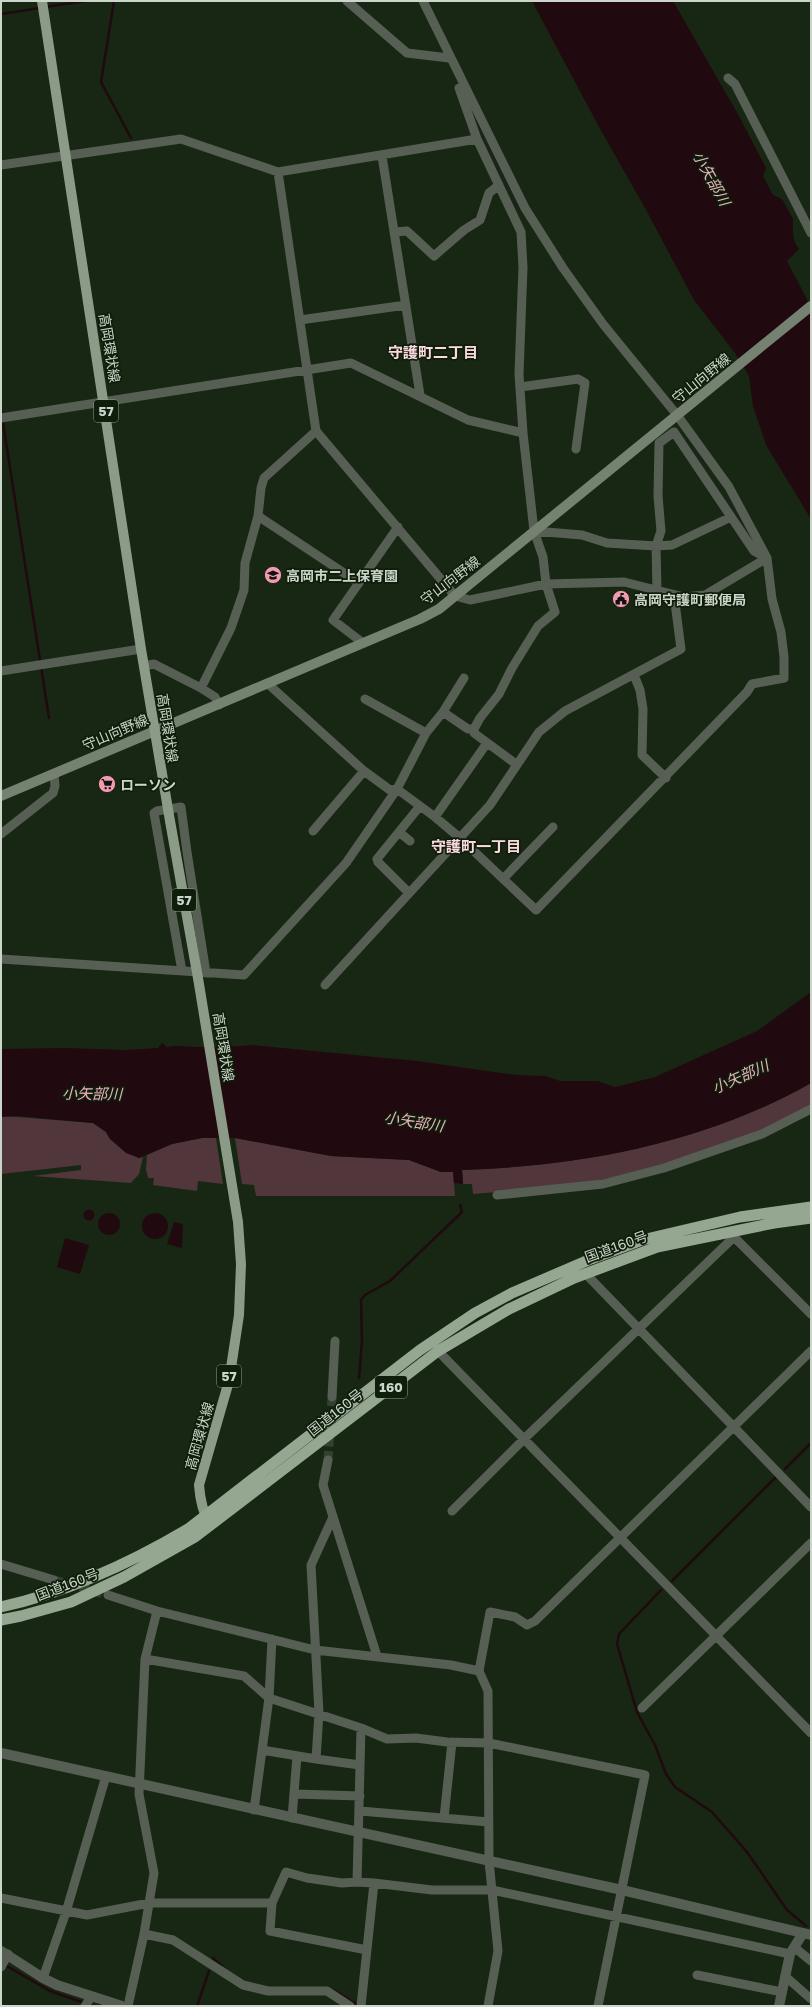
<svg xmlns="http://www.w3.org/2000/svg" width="812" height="2007" viewBox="0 0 812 2007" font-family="'Golos Text','Noto Sans JP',sans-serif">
<rect width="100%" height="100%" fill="#182714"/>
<!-- green -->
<path fill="#51373c" d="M811,1083V1107L776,1125L685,1158L610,1178L566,1186L473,1194L472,1184H463L462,1170C583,1166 705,1143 811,1083Z
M4,1116L93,1123L106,1132L110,1139L139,1158L143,1157L139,1174L131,1183L33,1176L81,1170V1165L1,1174V1117Z
M202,1138H216L223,1184L198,1181L197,1191L153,1185L154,1178H148L146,1169L147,1155L172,1144Z
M235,1138L331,1156L409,1160L441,1172H453L455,1196H256L254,1185L242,1184Z"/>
<!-- water -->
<path fill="#20090f" d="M532,1H673L739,116L766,168L763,176L773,195L782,199L793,219V233L795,243L799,249L787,261L811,307V519L766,445L753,406L749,376L735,353L694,300L645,208L599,127Z
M811,992V1083C705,1143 583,1166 462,1170L463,1184L454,1183L453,1172H441L409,1160L331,1156L235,1138H202L172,1144L139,1158L126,1153L110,1139L106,1132L93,1123L18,1116L1,1117V1049L66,1048L126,1050L158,1048L162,1043L167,1047C177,1045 185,1047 195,1047C214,1047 233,1047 252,1045L417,1061L516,1075L546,1076L560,1081H598L615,1087L655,1077L757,1031Z
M83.5 1215a5.5 5.5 0 1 1 11 0a5.5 5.5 0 1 1-11 0Z
M142 1226a13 13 0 1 1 26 0a13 13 0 1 1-26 0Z
M98 1224a11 11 0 1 1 22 0a11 11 0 1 1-22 0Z
M174,1222L183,1224L182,1248L167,1244Z
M65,1238L89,1245L80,1274L57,1267Z"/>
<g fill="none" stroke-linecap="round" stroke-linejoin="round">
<!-- stream -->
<path stroke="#20090f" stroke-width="2.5" d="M114,1L101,82L131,138
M45,7L86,1
M1,14L40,8
M1,410L49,718
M359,1378L362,1340L361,1300L365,1295L390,1281L462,1212L460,1205
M785,1469L811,1443
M672,1581L777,1476
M661,1590L619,1634L617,1644L637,1712L655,1745L666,1774L675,1787L712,1812L747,1852L787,1910L806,1926
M213,1958L222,1966
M5,1965L50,1991L93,2006
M333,1990L358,2005
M197,2006L209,1971"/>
<!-- minor-tunnel -->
<path stroke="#33412f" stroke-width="9" stroke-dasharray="9 4.5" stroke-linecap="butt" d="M328,1460L332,1397
M54,1580L108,1595"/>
<!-- minor -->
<path stroke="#575f55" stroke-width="9" d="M347,1L407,53L449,58
M728,78L735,84L811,233
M459,88L477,139L521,232L523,267L519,374L523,433L534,531L543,557L546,584L555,612L538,626L512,668L499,694L480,718L474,729V733L516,764
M382,156L420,395
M1,165L181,139L278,172L477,139
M278,172L316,431L455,596L470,600L546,584L624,582L684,597L705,595L767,558
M395,232L407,231L434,256L464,230L480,220L489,193L499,185
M300,320L406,305
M520,387L578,379L585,383L576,449
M1,418L351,363L468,420L523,433
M258,516L359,583
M534,531L582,535L607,543L656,546L672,545L731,517
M657,591L656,546L661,531L658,496L659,443L674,432L754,551L767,558
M363,643L333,620L398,527
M144,666L154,664L201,688L215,697L219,705
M1,671L141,649
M634,675L640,690L643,709L642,755L666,778
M267,683L364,771L390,790L397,789L435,817L460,838L536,910L747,692L752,684L784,678V657L781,632L772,599L767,558L729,487L677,415L603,324L563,268L525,208L423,1
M201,688L231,628L244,590L245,563L258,516L261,488L264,478L316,431
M365,699L426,733
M443,712L468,729H474
M435,817L487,743
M313,831L364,771
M399,832L410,841
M1,834L53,793L55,786L54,774
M503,879L553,827
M409,893L378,862L377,859L420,806
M1,959L244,975L346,863L397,789L426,733L443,712L464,678
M182,971L154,813L157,811L181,807L187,852L206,973
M325,985L490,805L539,732L565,711L681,649L674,595
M497,1195L603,1184L664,1168L762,1134L811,1109
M730,1233L811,1314
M585,1273L811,1507
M438,1351L811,1733
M332,1397L335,1341
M328,1460L323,1485L377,1656
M452,1511L525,1438L734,1237
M333,1517L311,1565L319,1713L316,1759L360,1765
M1,1564L54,1580
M108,1595L157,1611L315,1650L451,1665L479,1671
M145,1659L244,1676L269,1698L361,1728L387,1739L416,1738L447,1742L489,1743L645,1775L598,2006
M642,1708L811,1543
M262,1750L316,1759
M295,1794L360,1796
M254,1810L269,1698L272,1639
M360,1811L489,1822
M292,1818L297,1756
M444,1818L452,1742
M357,1882L361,1728
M1,1898L87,1915L149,1903H272L286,1872L307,1878L342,1883L357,1882L374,1883L432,1890H492L790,1954
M272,1903L270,1931L367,1950
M144,1934L173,1940L243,1985L268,1991H327L350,2006
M794,1947L811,1961
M1,1967L8,1954
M697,1975L782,1992
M785,1976L811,1999
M43,1978L66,1912L106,1776
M85,2006L91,1997
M128,2006L144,1934L154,1873L139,1794L145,1659L157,1611
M361,2006L374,1883
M488,2006L498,1951L489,1861L488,1691L479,1671L490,1612L515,1617L527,1625L535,1621L811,1351"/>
<!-- tertiary -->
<path stroke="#575f55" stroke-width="10" d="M1,1753L622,1890L811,1935
M1,1951L43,1978L57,1985L122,2006
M779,2006L790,1954L803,1933"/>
<!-- secondary -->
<path stroke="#758171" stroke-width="10" d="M1,796L420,619L439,609L811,306"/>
<!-- primary -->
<path stroke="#8c9b87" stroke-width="10" d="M42,1L141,649L170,821
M198,978L238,1222L241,1264L239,1315L229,1381L199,1485C200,1498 202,1511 209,1522"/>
<!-- trunk -->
<path stroke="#96a791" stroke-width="11" d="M1,1607C68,1592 129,1564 188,1529L420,1350L475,1313L512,1293L591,1259L642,1240L740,1217L811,1207
M1,1620L21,1616L71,1602L124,1577L195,1537L438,1351L509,1309L574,1278L657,1247L774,1223L811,1218"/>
<!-- primary-bridge -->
<path stroke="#8c9b87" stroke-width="10" d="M170,821L198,978"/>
</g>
<!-- icons -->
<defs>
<symbol id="school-disc" viewBox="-11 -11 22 22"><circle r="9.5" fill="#f29aae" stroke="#0f1d0b"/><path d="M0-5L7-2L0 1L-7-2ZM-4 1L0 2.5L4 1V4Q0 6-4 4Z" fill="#111"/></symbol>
<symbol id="civic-disc" viewBox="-11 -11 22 22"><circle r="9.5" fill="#f29aae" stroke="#0f1d0b"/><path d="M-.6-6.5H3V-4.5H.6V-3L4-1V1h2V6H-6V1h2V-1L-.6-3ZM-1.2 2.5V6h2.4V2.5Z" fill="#111"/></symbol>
<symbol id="supermarket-disc" viewBox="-11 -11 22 22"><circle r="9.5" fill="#f29aae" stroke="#0f1d0b"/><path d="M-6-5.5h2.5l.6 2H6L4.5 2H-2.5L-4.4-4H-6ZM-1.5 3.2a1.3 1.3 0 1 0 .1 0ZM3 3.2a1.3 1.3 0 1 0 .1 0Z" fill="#111"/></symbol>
</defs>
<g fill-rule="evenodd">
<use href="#school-disc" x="263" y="565" width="20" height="20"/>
<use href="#civic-disc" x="611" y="589" width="20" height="20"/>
<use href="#supermarket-disc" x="97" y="774" width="20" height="20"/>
</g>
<g text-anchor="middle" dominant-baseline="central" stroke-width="3.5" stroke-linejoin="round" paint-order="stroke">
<!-- shield labels -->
<g fill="#0f1d0b" stroke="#939e90" stroke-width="1">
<rect x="94" y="400" width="24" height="22" rx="3"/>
<rect x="172" y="889" width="24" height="22" rx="3"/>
<rect x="217" y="1365" width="24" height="22" rx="3"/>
<rect x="375" y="1376" width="32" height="22" rx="3"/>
</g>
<g font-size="13" font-weight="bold" fill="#cbd5c9">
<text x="106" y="411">57</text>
<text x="184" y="900">57</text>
<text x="229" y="1376">57</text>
<text x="391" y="1387">160</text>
</g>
<!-- street labels -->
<g font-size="14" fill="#cbd5c9" stroke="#0f1d0b">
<text transform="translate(110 348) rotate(81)">高岡環状線</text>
<text transform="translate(701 378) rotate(-39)">守山向野線</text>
<text transform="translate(450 580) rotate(-37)">守山向野線</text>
<text transform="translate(168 728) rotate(81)">高岡環状線</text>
<text transform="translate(115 732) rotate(-23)">守山向野線</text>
<text transform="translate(224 1047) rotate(81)">高岡環状線</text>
<text transform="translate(616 1246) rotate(-20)">国道160号</text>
<text transform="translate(335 1412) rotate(-38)">国道160号</text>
<text transform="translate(199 1436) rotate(-74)">高岡環状線</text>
<text transform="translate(67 1584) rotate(-21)">国道160号</text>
</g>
<!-- poi labels -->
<g font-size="14" font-weight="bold" fill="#cbd5c9" stroke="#0f1d0b" text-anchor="start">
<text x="286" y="575">高岡市二上保育園</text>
<text x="634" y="599">高岡守護町郵便局</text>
<text x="120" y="784">ローソン</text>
</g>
<!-- water labels -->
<g font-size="15" font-style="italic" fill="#ecb1bd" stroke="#0f1d0b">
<text transform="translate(712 178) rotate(61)">小矢部川</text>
<text transform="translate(740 1076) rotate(-24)">小矢部川</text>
<text transform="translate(92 1093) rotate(1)">小矢部川</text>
<text transform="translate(414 1121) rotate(9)">小矢部川</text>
</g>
<!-- neighbourhood labels -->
<g font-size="15" font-weight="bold" fill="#fcd8df" stroke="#0f1d0b">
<text x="433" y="352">守護町二丁目</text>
<text x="476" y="846">守護町一丁目</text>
</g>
</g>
<!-- border -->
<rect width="812" height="2007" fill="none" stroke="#cbd5c9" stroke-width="4"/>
</svg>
